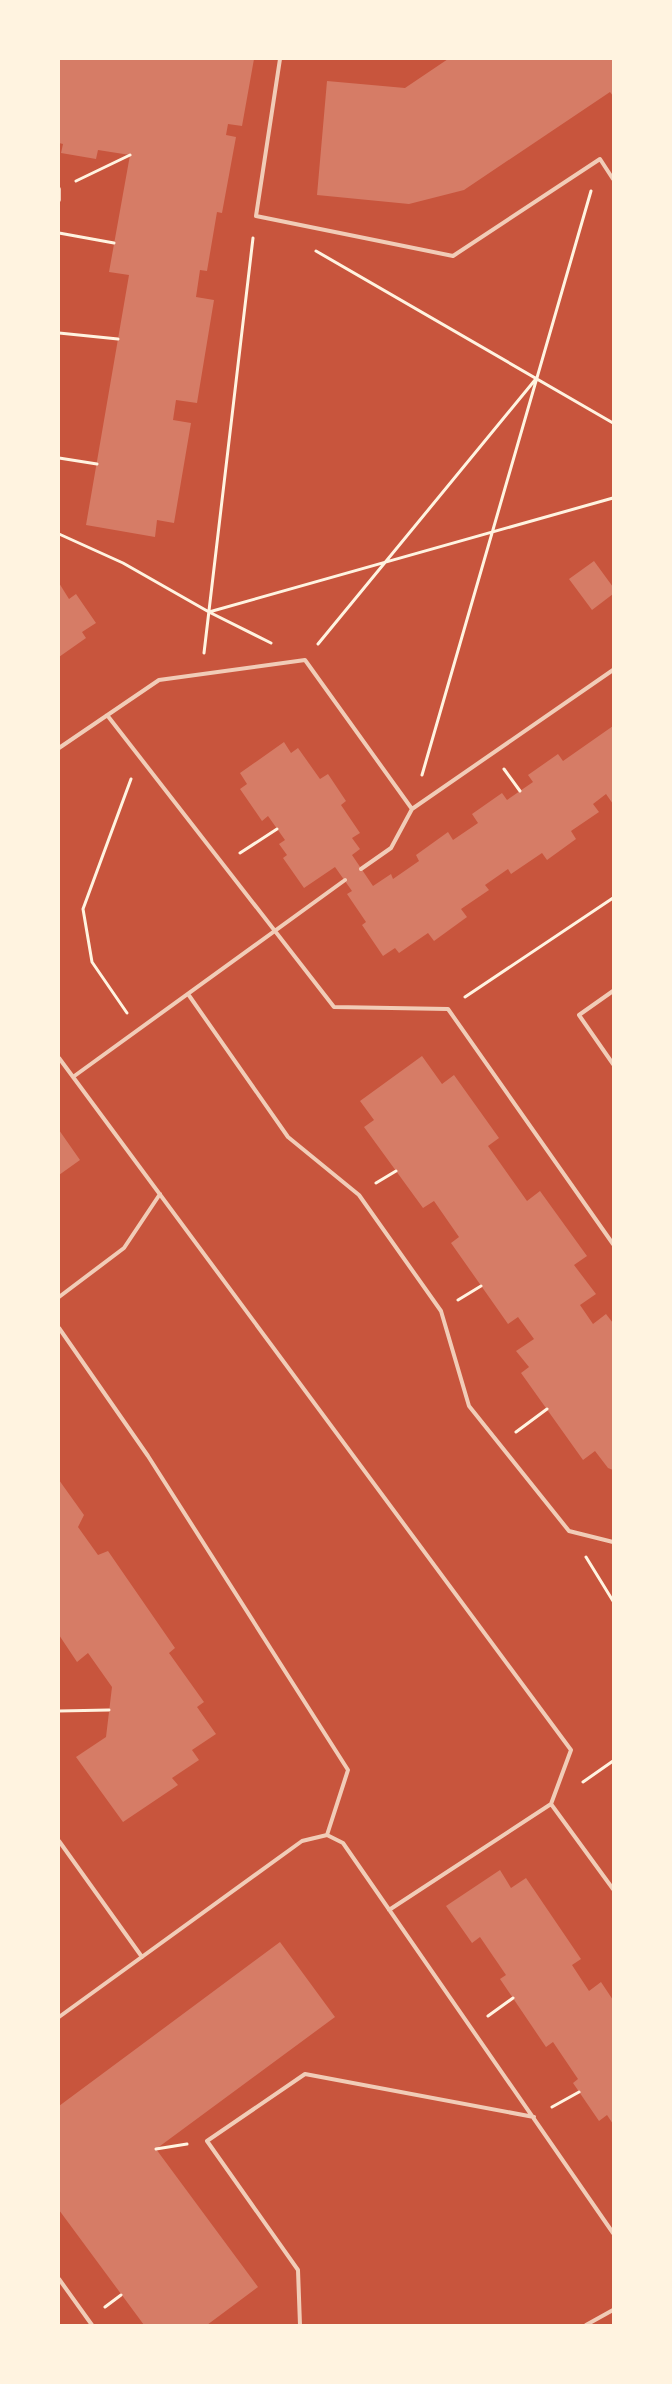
<svg xmlns="http://www.w3.org/2000/svg" width="672" height="2384" viewBox="0 0 672 2384" font-family="Barlow,sans-serif">
<rect width="100%" height="100%" fill="#c8553d"/>
<!-- building -->
<path fill="#d67c66" d="M59,59H254L242,126L228,124L226,135L236,137L222,213L217,212L207,271L200,270L196,297L214,300L197,403L176,400L173,420L191,423L174,523L157,520L155,537L86,525L129,275L109,272L130,155L98,150L96,159L61,153L63,144L59,143Z
M448,59H613V96L610,92L464,190L409,204L317,195L327,81L405,88Z
M594,561L613,587V594L592,610L569,579Z
M59,583L69,599L76,594L96,623L82,632L86,638L59,657Z
M613,726V804L606,794L593,804L599,812L571,831L576,839L547,860L542,853L511,874L508,869L485,885L489,890L461,909L467,917L434,941L428,933L399,953L395,948L383,956L362,925L366,922L347,894L352,891L335,867L304,888L283,858L287,855L279,844L285,840L268,816L262,821L240,789L247,784L240,773L284,742L291,753L298,748L320,779L328,774L346,801L341,805L360,833L352,838L360,849L352,855L373,886L391,874L393,879L419,861L416,855L448,832L453,840L478,823L472,814L502,793L507,800L533,782L528,775L558,754L563,761Z
M422,1056L442,1084L454,1075L499,1138L488,1146L527,1201L540,1191L587,1256L574,1265L596,1294L580,1305L593,1324L606,1314L613,1323V1470L608,1468L595,1451L583,1460L521,1373L529,1367L516,1351L534,1339L518,1317L508,1324L451,1243L459,1237L434,1201L423,1208L364,1127L374,1120L360,1101Z
M59,1130L80,1160L59,1175Z
M59,1480L84,1515L78,1527L98,1555L108,1551L175,1648L169,1653L204,1702L197,1707L216,1734L192,1750L199,1760L172,1778L178,1785L123,1822L76,1757L106,1737L112,1687L88,1653L77,1662L59,1635Z
M500,1870L511,1888L526,1878L581,1959L572,1965L589,1991L601,1982L613,2000V2124L607,2115L599,2121L573,2083L578,2079L553,2042L546,2047L500,1979L506,1975L480,1937L472,1943L446,1906Z
M280,1942L335,2017L156,2149L258,2287L207,2325H144L59,2210V2106Z"/>
<g fill="none" stroke-linecap="round" stroke-linejoin="round">
<!-- path -->
<path stroke="#fff3e0" stroke-width="3" d="M76,181L130,155
M59,233L114,243
M316,251L613,423
M59,333L118,339
M59,458L97,464
M59,534L123,563L209,612L271,643
M209,612L613,498
M318,644L535,380
M204,653L253,238
M504,769L520,791
M422,775L591,191
M240,853L277,829
M465,997L613,898
M127,1013L92,962L83,909L131,779
M376,1183L396,1171
M458,1300L481,1286
M516,1432L547,1409
M586,1557L613,1601
M59,1711L109,1710
M583,1782L613,1761
M488,2016L513,1998
M552,2107L579,2092
M156,2149L187,2144
M105,2307L121,2295"/>
<!-- service -->
<path stroke="#f1ccb7" stroke-width="4" d="M280,59L256,216L453,256L600,159L613,179
M59,189V200
M107,715L334,1007L448,1009L613,1244
M59,748L159,680L305,660L412,809L613,670
M361,869L391,848L412,809
M613,991L579,1015L613,1064
M188,994L288,1137L359,1195L441,1311L469,1406L569,1531L613,1542
M59,1058L571,1750L551,1804
M73,1077L345,880
M59,1297L124,1248L160,1194
M59,1328L148,1456L348,1770L327,1835
M59,1841L142,1957
M389,1910L551,1804L613,1889
M59,2017L302,1841L327,1835L343,1843L613,2233
M59,2279L92,2325
M300,2325L298,2270L207,2141L305,2074L534,2117
M586,2325L613,2310"/>
</g>
<!-- border -->
<rect width="672" height="2384" fill="none" stroke="#fff3e0" stroke-width="120"/>
</svg>
